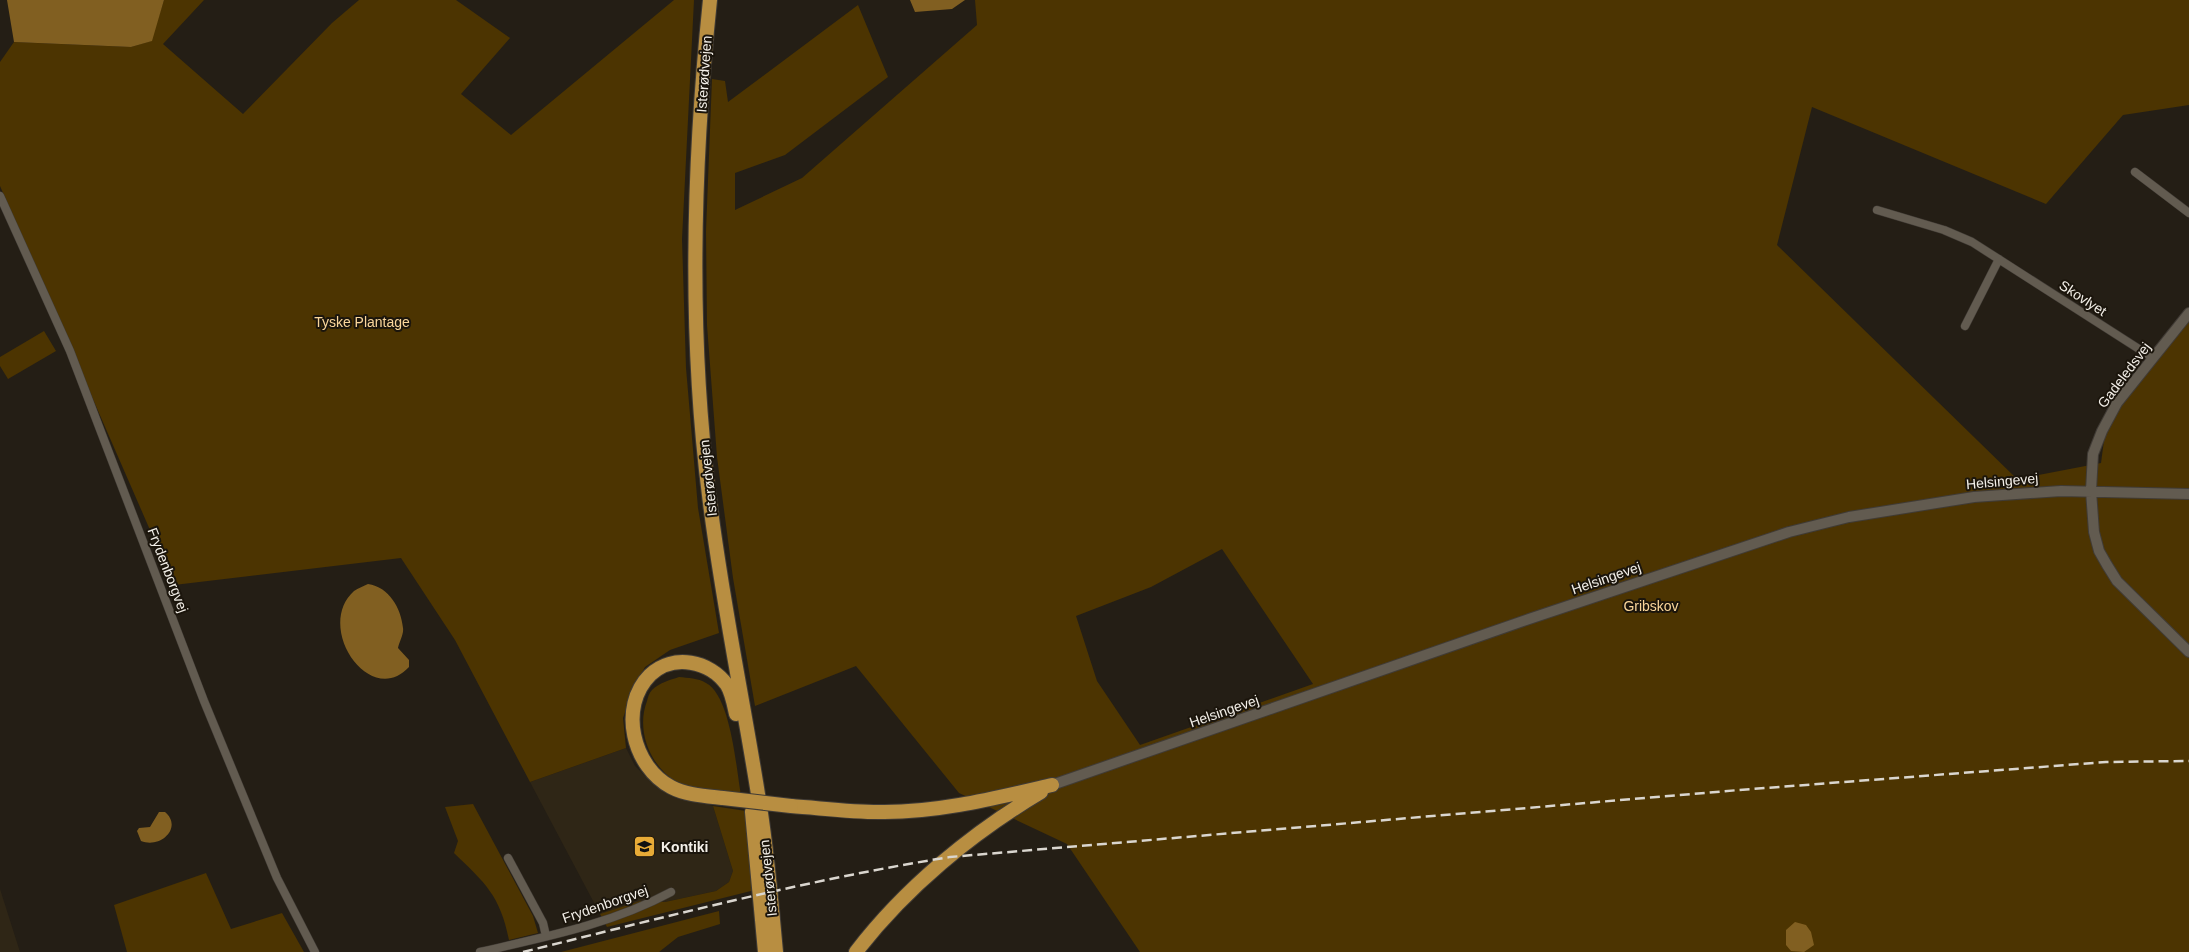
<svg xmlns="http://www.w3.org/2000/svg" width="2189" height="952" viewBox="0 0 2189 952" font-family="Arial,sans-serif">
<rect width="100%" height="100%" fill="#241e15"/>
<!-- built -->
<path fill="#2f2616" d="M626,748L635,766L656,787L674,795L713,806L733,871L729,882L716,891L665,902L640,901L600,914L530,782Z
M0,889L20,952H0Z"/>
<!-- green -->
<path fill="#4c3401" fill-rule="evenodd" d="M164,0H204L163,44L243,114L332,23L359,0H456L510,38L461,94L511,135L674,0H694L682,239L686,368L698,508L719,633L670,650L645,667L634,688L623,718L626,748L530,782L455,640L401,558L174,585L0,186V62L14,42L131,47L151,41Z
M975,0H2189V105L2123,115L2046,204L1812,107L1777,245L2017,479L2101,463L2105,433L2114,415L2189,319V952H1140L1067,844L959,793L856,666L755,706L733,578L717,457L707,325L706,231L712,79L725,81L728,102L858,5L888,77L785,155L735,173V210L802,178L977,25ZM1222,549L1313,684L1140,745L1097,681L1076,616L1151,587Z
M44,331L56,351L8,379L0,366V357Z
M679,677C688,678 698,678 706,683C731,696 736,768 741,795C719,792 696,792 677,782C649,766 636,729 647,701C648,697 649,693 652,690C659,683 670,680 679,677Z
M473,804L533,916L538,933L509,940C500,895 485,883 454,853L458,841L445,807Z
M713,806L746,811L755,890L607,927L600,914L640,901L665,902L716,891L729,882L733,871Z
M206,873L231,929L282,913L304,952H127L114,905Z
M719,911L720,924L678,937L659,952H561Z"/>
<!-- water -->
<path fill="#815f21" d="M7,0H164L152,41L131,47L14,42Z
M910,0H965L952,9L915,12Z
M368,584C389,587 401,608 403,628C404,634 399,642 398,648L409,660V667C370,709 314,627 354,591C358,588 364,586 368,584Z
M159,812H165C183,827 161,849 141,841L137,831L139,828L150,827Z
M1795,922L1806,925L1811,932L1814,945L1804,952L1791,951L1786,945V930Z"/>
<g fill="none" stroke-linecap="round" stroke-linejoin="round">
<defs>
<path id="minor" d="M2135,172L2189,213
M0,196L70,351L204,701L277,878L315,952
M1877,210L1944,230L1972,242L2153,358
M1965,326L1999,259
M508,858L543,923L546,936
M480,952C545,937 612,924 671,892"/>
<path id="tertiary" d="M2189,313L2117,403L2102,431L2093,454L2091,491L2094,532L2099,551L2107,565L2117,581L2189,652
M1052,785L1529,619L1789,532L1849,517L1974,497L2061,491L2189,494"/>
<path id="trunk" d="M710,0C693,164 688,331 709,495C721,595 742,694 758,794C767,846 771,899 776,952
M723,798C705,796 686,795 671,787C633,767 618,707 650,675C673,653 710,661 727,685C732,693 734,705 736,714
M791,806C820,808 849,812 879,812C937,813 996,798 1052,785
M752,812L765,952
M856,952C905,888 972,833 1041,792"/>
</defs>
<!-- minor casing -->
<use href="#minor" stroke="#403b35" stroke-width="9"/>
<!-- tertiary casing -->
<use href="#tertiary" stroke="#403b35" stroke-width="12"/>
<!-- trunk casing -->
<use href="#trunk" stroke="#403b35" stroke-width="16"/>
<!-- minor -->
<use href="#minor" stroke="#625b50" stroke-width="8"/>
<!-- tertiary -->
<use href="#tertiary" stroke="#625b50" stroke-width="10"/>
<!-- trunk -->
<use href="#trunk" stroke="#b88e41" stroke-width="14"/>
<!-- rail -->
<path stroke="#dad6cf" stroke-width="2.5" stroke-dasharray="10 5" stroke-linecap="butt" d="M523,952C665,917 806,880 950,857L1739,790L2106,762L2189,761"/>
<defs>
<path id="trunk-bridge" d="M723,798L791,806"/>
</defs>
<!-- trunk-bridge casing -->
<use href="#trunk-bridge" stroke="#403b35" stroke-width="16" stroke-linecap="butt"/>
<!-- trunk-bridge -->
<use href="#trunk-bridge" stroke="#b88e41" stroke-width="14"/>
</g>
<!-- icons -->
<defs>
<symbol id="school-square" viewBox="-11 -11 22 22"><rect x="-9" y="-9" width="18" height="18" rx="4" fill="#e8ab37" stroke="#1b150c"/><path d="M0-5L7-2L0 1L-7-2ZM-4 1L0 2.5L4 1V4Q0 6-4 4Z" fill="#111"/></symbol>
</defs>
<g fill-rule="evenodd">
<use href="#school-square" x="632" y="834" width="25" height="25"/>
</g>
<g text-anchor="middle" dominant-baseline="central" stroke-width="4" stroke-linejoin="round" paint-order="stroke">
<!-- street labels -->
<g font-size="14" fill="#f3efe8" stroke="#1b150c">
<text transform="translate(704 74) rotate(-86)">Isterødvejen</text>
<text transform="translate(2083 298) rotate(33)">Skovlyet</text>
<text transform="translate(2124 375) rotate(-53)">Gadeledsvej</text>
<text transform="translate(708 478) rotate(-96)">Isterødvejen</text>
<text transform="translate(2002 481) rotate(-5)">Helsingevej</text>
<text transform="translate(168 570) rotate(69)">Frydenborgvej</text>
<text transform="translate(1606 578) rotate(-19)">Helsingevej</text>
<text transform="translate(1224 711) rotate(-19)">Helsingevej</text>
<text transform="translate(768 878) rotate(-96)">Isterødvejen</text>
<text transform="translate(605 904) rotate(-19)">Frydenborgvej</text>
</g>
<!-- park labels -->
<g font-size="14" fill="#fad69b" stroke="#1b150c">
<text x="362" y="322">Tyske Plantage</text>
<text x="1651" y="606">Gribskov</text>
</g>
<!-- poi labels -->
<g font-size="14" font-weight="bold" fill="#f3efe8" stroke="#1b150c" text-anchor="start">
<text x="661" y="847">Kontiki</text>
</g>
</g>
</svg>
